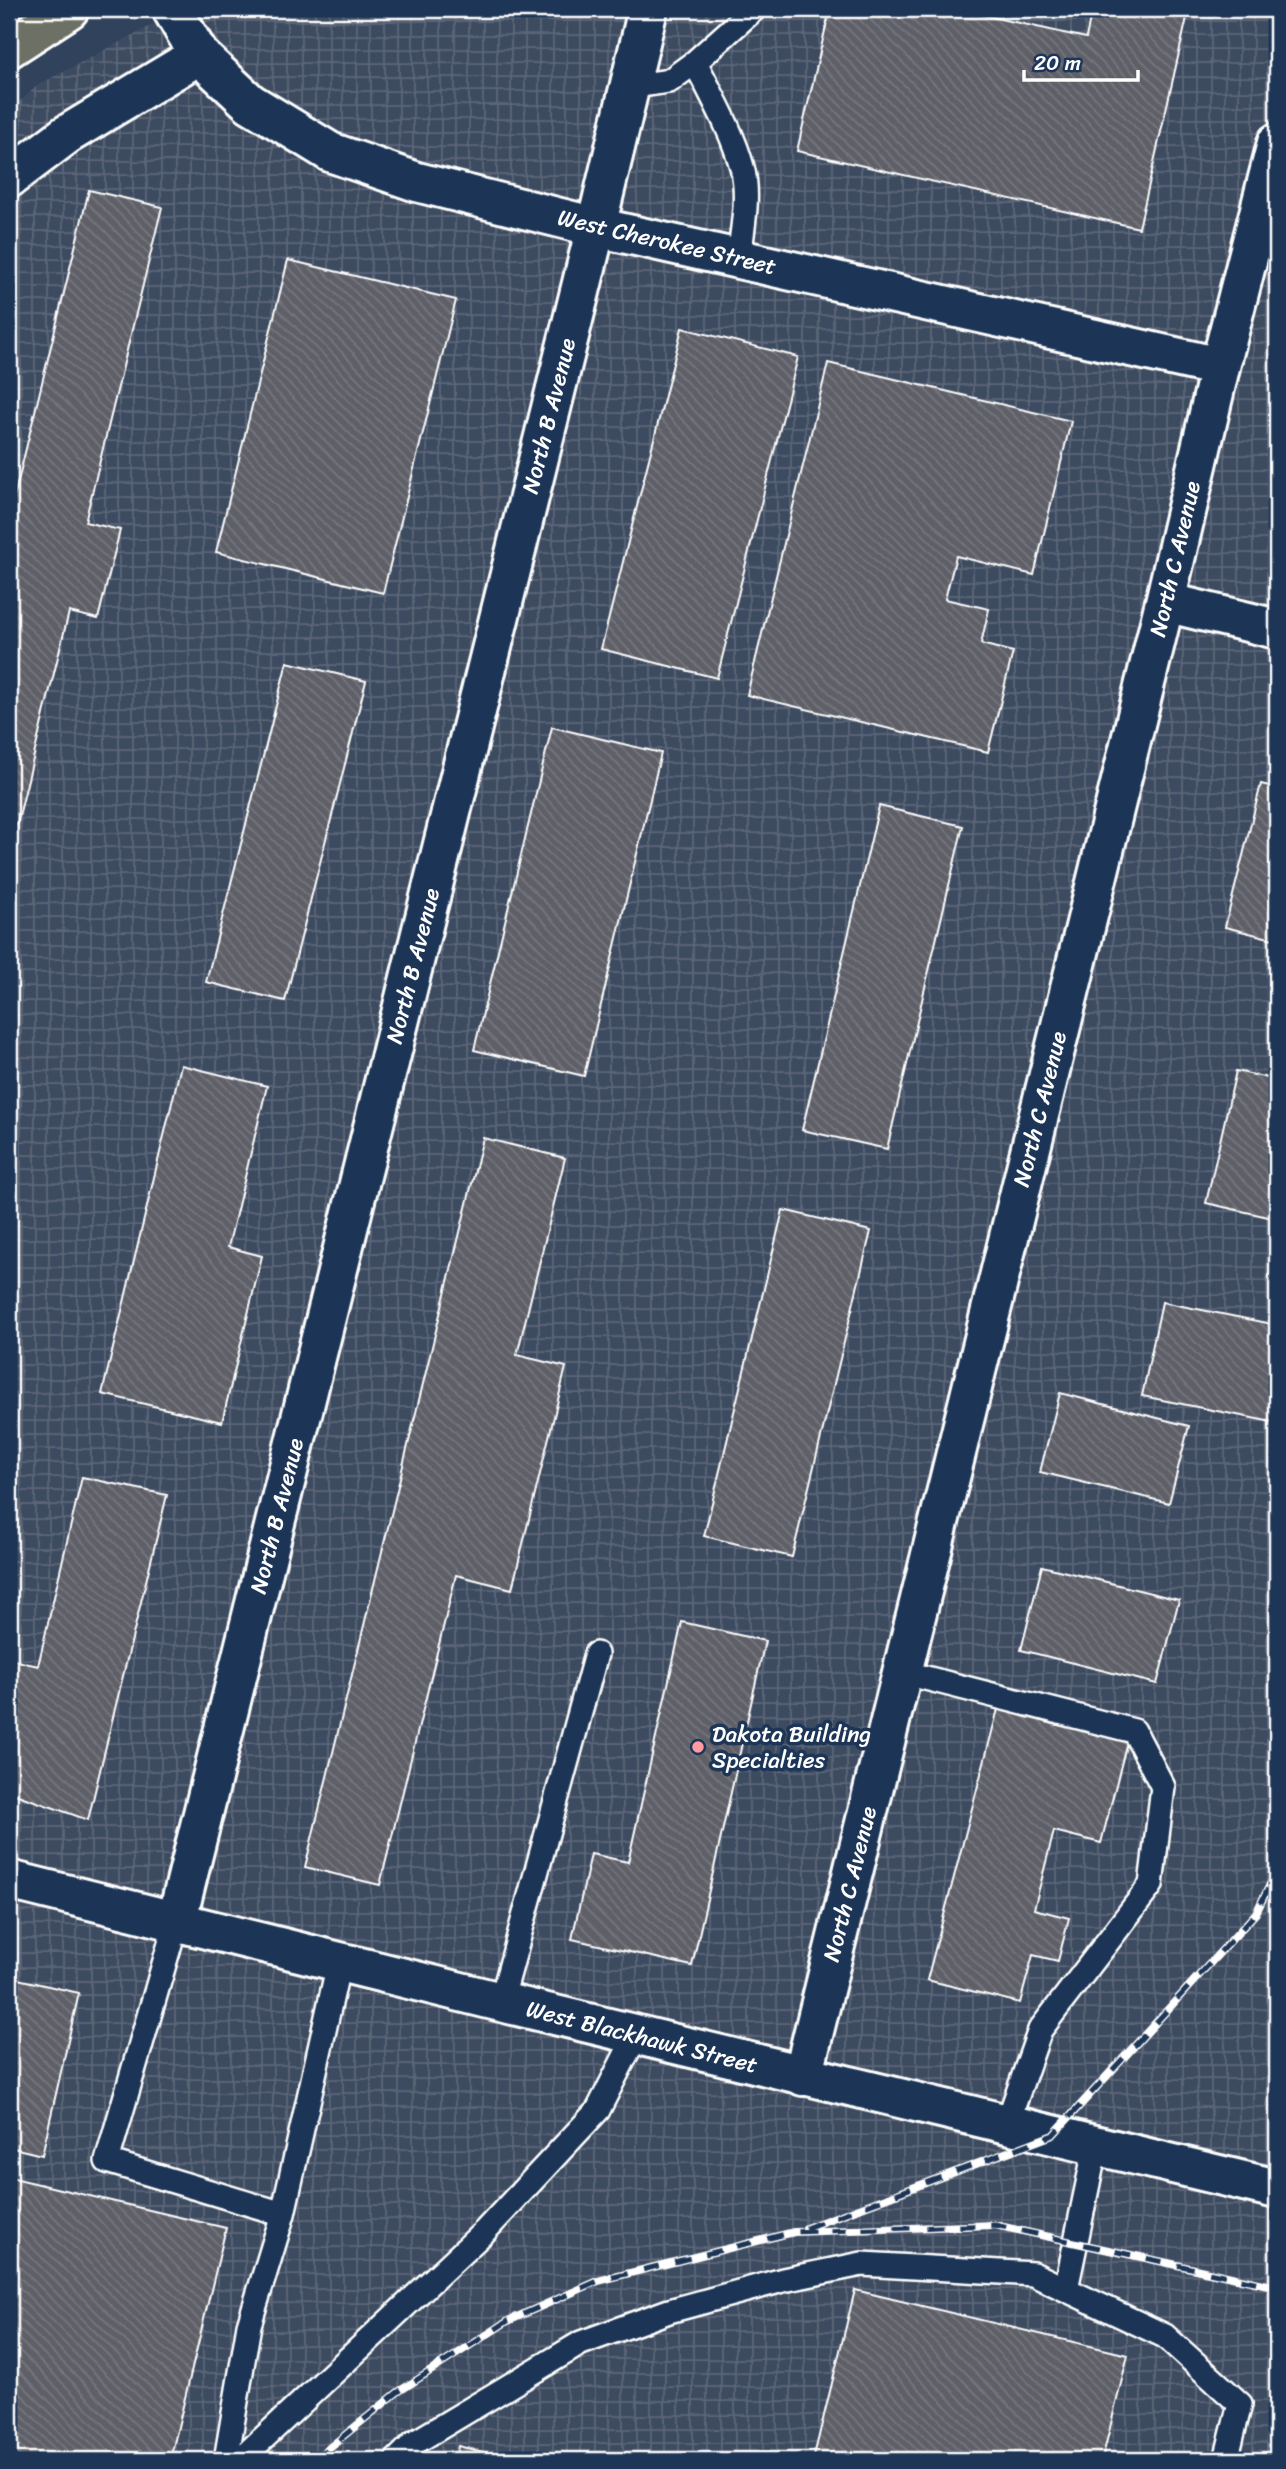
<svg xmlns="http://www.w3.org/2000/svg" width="1286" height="2469" viewBox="0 0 1286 2469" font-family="Sriracha,sans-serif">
<defs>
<pattern id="industrial-grid" width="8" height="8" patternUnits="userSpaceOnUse" patternTransform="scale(1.75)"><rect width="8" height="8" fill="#3e4b60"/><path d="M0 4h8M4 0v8" fill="none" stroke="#5b6678"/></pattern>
<pattern id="building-back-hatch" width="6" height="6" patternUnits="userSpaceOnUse" patternTransform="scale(1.75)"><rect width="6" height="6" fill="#5e5f68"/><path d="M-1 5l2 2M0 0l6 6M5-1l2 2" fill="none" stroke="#76777f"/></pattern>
</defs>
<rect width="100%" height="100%" fill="#30425c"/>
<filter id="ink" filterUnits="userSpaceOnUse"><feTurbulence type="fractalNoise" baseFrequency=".0143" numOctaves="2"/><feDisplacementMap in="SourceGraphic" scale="14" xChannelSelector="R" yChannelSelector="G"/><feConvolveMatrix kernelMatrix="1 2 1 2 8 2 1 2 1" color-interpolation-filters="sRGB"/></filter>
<g filter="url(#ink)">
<!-- industrial -->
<path fill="url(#industrial-grid)" d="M182,9H1277V2460H9V111L38,85Z"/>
<!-- building -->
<path fill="url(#building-back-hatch)" stroke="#fff" stroke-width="2" d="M830,9H956L1086,38L1092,9H1189L1139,228L797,151Z
M89,190L162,207L85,522L120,530L98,619L69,612L9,857V505L12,506Z
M288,260L456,300L383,593L216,552Z
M682,328L798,357L717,678L601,649Z
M828,363L1071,421L1034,575L956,556L945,599L989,609L981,644L1013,652L988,752L747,695Z
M287,662L366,681L285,1001L206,982Z
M552,727L661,753L584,1076L474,1050Z
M1261,784L1277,788V940L1225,927Z
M879,806L963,826L887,1149L802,1130Z
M181,1065L267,1086L228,1247L262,1256L222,1422L102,1394Z
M1236,1071L1277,1080V1219L1206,1203Z
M483,1138L565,1158L517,1355L566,1367L512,1589L456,1575L380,1885L305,1867Z
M783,1210L871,1231L792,1557L704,1536Z
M1162,1302L1277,1325V1423L1142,1396Z
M1060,1393L1189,1426L1169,1503L1040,1472Z
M82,1477L167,1495L88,1820L9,1792V1659L38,1666Z
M1042,1566L1179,1600L1157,1684L1021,1650Z
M682,1622L765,1641L692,1966L572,1939L591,1854L628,1862Z
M998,1709L1127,1742L1101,1843L1054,1831L1034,1909L1069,1918L1058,1961L1033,1955L1020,2003L927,1980Z
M9,1977L79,1993L42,2155L9,2147Z
M9,2177L226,2228L170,2460H9Z
M855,2290L1128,2355L1102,2460H813Z
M458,2446L517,2460H455Z"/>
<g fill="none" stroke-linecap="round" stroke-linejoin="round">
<defs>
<path id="lane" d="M695,62C712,96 732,131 742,167C750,196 742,230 739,259
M629,87L669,81L695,62L754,9
M902,1672L1134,1731L1163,1787L1151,1885L1040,2030L1007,2124
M176,1923L107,2161L283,2214L249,2325L226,2460
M501,2002L596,1654
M283,2214L339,1963
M1066,2289L1096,2145
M240,2460L484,2232L598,2110L636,2035
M397,2460L414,2443L581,2343L669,2311L783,2280L862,2264L1033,2274L1165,2336L1240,2404L1226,2460"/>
<path id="street" d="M172,9L199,55L250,103L330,152L417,182L596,227L1220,367
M9,178L66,135L199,55
M1165,602L1277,629
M9,1880L501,2002L1277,2189
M176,1923L596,227L648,9
M803,2076L1165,602L1220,367L1277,143"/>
<path id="highway" d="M9,48L69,9"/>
</defs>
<!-- lane casing -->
<use href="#lane" stroke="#fff" stroke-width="28"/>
<!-- street casing -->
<use href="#street" stroke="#fff" stroke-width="44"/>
<!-- highway casing -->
<use href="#highway" stroke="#fff" stroke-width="44"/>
<!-- lane -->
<use href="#lane" stroke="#1d3557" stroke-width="23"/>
<!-- street -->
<use href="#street" stroke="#1d3557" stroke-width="38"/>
<!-- highway -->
<use href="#highway" stroke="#6c7065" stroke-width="38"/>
<defs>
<path id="rail" d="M806,2228L1053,2135L1256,1913L1277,1870
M314,2460L398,2392L508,2321L598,2281L794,2232L995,2225L1277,2287"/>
</defs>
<!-- rail casing -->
<use href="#rail" stroke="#fff" stroke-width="8"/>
<!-- rail -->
<use href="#rail" stroke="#1d3557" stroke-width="5" stroke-dasharray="16" stroke-linecap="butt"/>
</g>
</g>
<!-- markers -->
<circle fill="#ff9aa2" stroke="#1d3557" stroke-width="2.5" cx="698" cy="1747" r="7"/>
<g text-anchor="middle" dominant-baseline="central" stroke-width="7" stroke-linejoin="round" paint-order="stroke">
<!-- street labels -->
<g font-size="23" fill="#fff" stroke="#1d3557">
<text transform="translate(667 242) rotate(13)">West Cherokee Street</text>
<text transform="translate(549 416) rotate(-76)">North B Avenue</text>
<text transform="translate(1175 559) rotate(-77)">North C Avenue</text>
<text transform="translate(413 966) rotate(-76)">North B Avenue</text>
<text transform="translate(1040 1109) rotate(-76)">North C Avenue</text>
<text transform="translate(277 1516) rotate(-76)">North B Avenue</text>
<text transform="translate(850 1884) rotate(-76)">North C Avenue</text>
<text transform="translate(642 2037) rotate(14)">West Blackhawk Street</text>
</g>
<!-- poi labels -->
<g font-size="23" fill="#fff" stroke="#1d3557" text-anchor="start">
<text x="712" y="1734">Dakota Building<tspan x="712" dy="26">Specialties</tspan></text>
</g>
</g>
<!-- margin -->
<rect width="1286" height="2469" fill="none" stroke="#1d3557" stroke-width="35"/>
<rect x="18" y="18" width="1251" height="2434" fill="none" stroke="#fff" stroke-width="2.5" filter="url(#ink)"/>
<!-- scale -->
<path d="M1024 70v10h114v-10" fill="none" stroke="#ffffff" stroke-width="3.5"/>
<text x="1034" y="70" font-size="21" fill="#ffffff" stroke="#1d3557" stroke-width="5" paint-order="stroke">20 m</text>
</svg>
